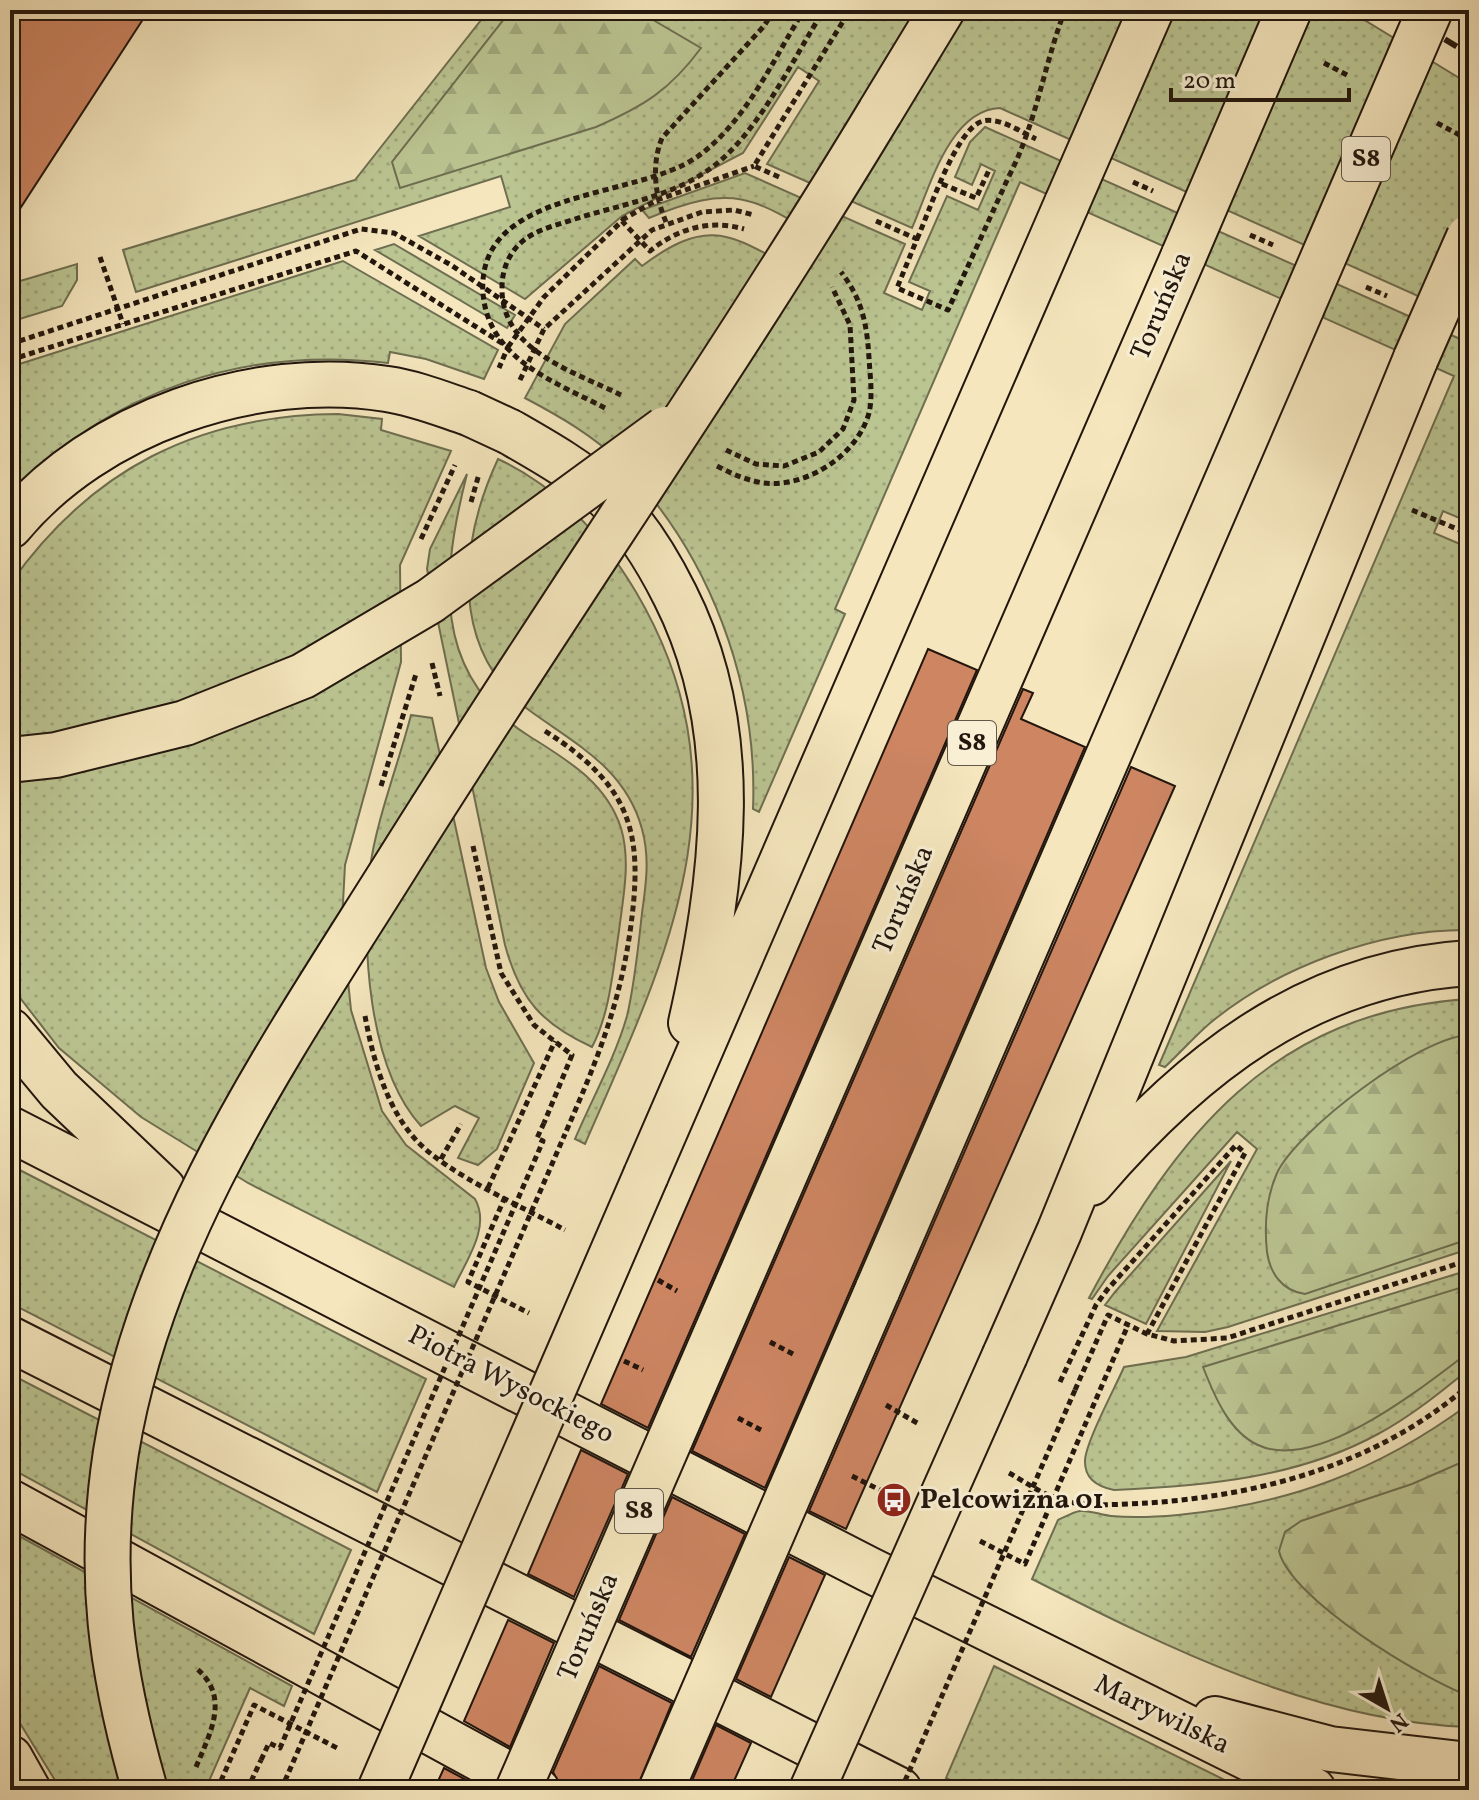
<svg xmlns="http://www.w3.org/2000/svg" width="1479" height="1800" viewBox="0 0 1479 1800" font-family="Vollkorn,serif">
<defs>
<pattern id="grass-dots" width="8" height="8" patternUnits="userSpaceOnUse" patternTransform="scale(2)"><rect width="8" height="8" fill="#bbc592"/><path d="M2 2h.1M6 6h.1" fill="none" stroke="#a0a87d" stroke-width="1.8" stroke-linecap="round"/></pattern>
<pattern id="forest-firs" width="22" height="20" patternUnits="userSpaceOnUse" patternTransform="scale(2)"><rect width="22" height="20" fill="#bbc592"/><path d="M5 1l3.5 6h-7zM16 11l3.5 6h-7z" fill="#a0a87d"/></pattern>
</defs>
<rect width="100%" height="100%" fill="#f5e6bd"/>
<filter id="stains"><feTurbulence type="fractalNoise" baseFrequency=".0025" numOctaves="4"/><feColorMatrix values="0 0 0 0 .2 0 0 0 0 .09 0 0 0 0 .02 0 0 0 .5 -.17"/></filter>
<radialGradient id="worn" r=".72"><stop offset=".6" stop-color="#630" stop-opacity="0"/><stop offset="1" stop-color="#630" stop-opacity=".3"/></radialGradient>
<!-- grass -->
<path fill="url(#grass-dots)" stroke="#6e6e50" stroke-width="2" d="M489,10H1348L1469,84V319L1000,108C949,110 929,190 912,228L767,164L819,81L798,67L743,153L622,216L525,299L419,236L510,207L501,176L136,292L123,250L355,180Z
M985,127L1469,343L1466,418L1469,420V522L1443,511L1434,533L1460,544L1469,610V930C1380,929 1277,967 1209,1024C1194,1037 1180,1053 1165,1067L1159,1065L1454,376L1020,182L835,609L845,614L759,812L753,809C758,683 710,554 621,463C594,436 559,416 525,398L565,324L635,259L642,266C715,211 735,240 805,274L826,242C753,196 733,183 649,218L642,210L745,173L905,244L884,293L922,310L930,291L909,282L947,196L978,210L995,171L981,164L972,185L955,177L970,142Z
M394,244L515,315L507,328L375,250Z
M343,261L498,350L484,379L426,359L390,352L388,363C246,346 110,390 10,494V367Z
M77,264V280L62,306L10,322V284Z
M338,414L382,419L381,430L451,451L400,565L401,662L345,865L342,921L351,1010L382,1111L406,1145L475,1199C491,1227 466,1261 454,1287L248,1183L141,1117L59,1048L10,985V584C91,469 198,415 338,414Z
M498,459C558,487 602,535 636,592C752,789 667,956 585,1144L575,1139C592,1099 615,1058 627,1016C635,982 638,948 642,913C646,885 650,858 642,829C626,770 579,746 533,713C448,652 459,543 498,459Z
M467,474C442,572 430,674 529,736C567,760 606,782 621,828C631,862 623,897 619,931C613,969 610,1013 592,1047C542,1024 520,1000 505,945L427,569L430,549Z
M411,715L432,718L486,968L499,1002L534,1063L497,1149L478,1165L458,1158L479,1118L455,1106L421,1126C368,1068 361,943 370,868C376,821 399,762 411,715Z
M1469,999V1249L1228,1327L1205,1332L1157,1331L1257,1149L1237,1132L1108,1276L1092,1299L1089,1298C1175,1136 1273,1011 1469,999Z
M1231,1161L1146,1324L1105,1305L1115,1292Z
M10,1165L426,1379L377,1492L10,1303Z
M1469,1270V1369C1441,1392 1410,1417 1378,1434C1298,1478 1204,1486 1114,1490C1099,1487 1085,1480 1085,1462C1084,1445 1116,1386 1124,1367L1186,1357Z
M10,1374L351,1550L314,1634L10,1468Z
M1469,1404V1727C1316,1722 1166,1647 1032,1579L1058,1520C1065,1517 1073,1512 1080,1511C1090,1510 1101,1515 1111,1516C1132,1518 1156,1517 1178,1515C1290,1504 1378,1471 1469,1404Z
M10,1531L292,1686L284,1706L250,1688L205,1790H61L10,1707Z
M994,1666L1245,1790H969L946,1778Z"/>
<!-- forest -->
<path fill="url(#forest-firs)" stroke="#6e6e50" stroke-width="2" d="M511,10H636L701,48C670,90 644,106 596,127L400,188L392,162Z
M1469,1035V1239L1305,1294C1282,1291 1270,1273 1267,1252C1264,1224 1266,1198 1277,1173C1297,1130 1421,1036 1469,1035Z
M1469,1285V1352C1424,1386 1317,1473 1258,1445C1229,1432 1214,1395 1203,1367Z
M1469,1459V1696C1423,1679 1290,1599 1279,1551L1285,1532L1301,1521L1412,1484Z"/>
<!-- building -->
<path fill="#cd8562" stroke="#22160d" stroke-width="2" d="M10,10H149L10,224Z
M928,649L977,670L648,1428L601,1404Z
M1023,689L1033,693L1021,719L1085,747L765,1488L692,1451Z
M1131,767L1175,786L846,1529L809,1511Z
M581,1450L628,1474L574,1597L528,1574Z
M672,1497L745,1534L691,1657L619,1620Z
M789,1557L825,1575L771,1697L736,1679Z
M508,1620L554,1643L510,1747L464,1721Z
M599,1666L672,1703L636,1790H562L553,1772Z
M716,1725L751,1743L730,1790H688Z
M444,1768L485,1790H434Z"/>
<g fill="none" stroke-linecap="round" stroke-linejoin="round">
<defs>
<path id="major" d="M880,112L942,10
M510,432C543,451 577,470 606,496C636,524 657,559 675,595C744,731 723,880 691,1023
M10,526C96,422 254,368 387,389C415,393 442,404 469,413
M10,1031L59,1090L163,1189
M10,1129L868,1569L1313,1790
M646,1175L1067,203
M1091,1183C1192,1065 1308,973 1469,963
M10,1339L899,1790
M1005,1355L1059,1232L1416,358
M10,1502L537,1790
M1215,1719L1330,1749L1469,1765
M10,1758L28,1790"/>
<path id="highway" d="M760,1232L1184,255
M877,1291L1302,307"/>
</defs>
<!-- major casing -->
<use href="#major" stroke="#22160d" stroke-width="48"/>
<!-- highway casing -->
<use href="#highway" stroke="#22160d" stroke-width="48"/>
<!-- path -->
<path stroke="#22160d" stroke-width="5" stroke-dasharray="6 4" stroke-linecap="butt" d="M1324,63L1347,75
M1437,123L1469,140
M779,177L754,166L850,10
M1133,182L1153,191
M942,184L976,198L990,168
M622,220L657,200L754,166
M876,221L917,239L897,288L948,310L1009,176
M666,222C655,196 651,165 662,138L764,26L774,10
M1250,235L1273,245
M917,239C929,213 956,128 983,121C1000,117 1021,132 1036,139
M100,257L123,324
M1366,287L1387,296
M10,344L361,229L394,233L451,265L544,329
M508,347L544,297L622,221L650,251C677,229 709,219 744,229
M10,360L356,251L508,347L499,368
M520,380L544,329L652,230L702,212L734,210L754,215
M471,502L479,474
M1412,510L1469,534
M421,539L455,465
M432,663L440,696
M545,731C633,787 644,834 630,932C619,1008 595,1065 565,1134
M381,786L416,674
M473,846L501,973L534,1025L572,1055L544,1123
M365,1016C373,1059 386,1107 416,1140C447,1174 523,1207 565,1230
M441,1159L461,1124
M488,1188L555,1041
M505,1197L468,1282L529,1313
M658,1280L677,1291
M770,1342L793,1354
M624,1361L643,1370
M1060,1382L1096,1305L1107,1290L1236,1145L1245,1153L1147,1334
M1075,1390L1108,1315L1147,1334L1174,1341L1227,1338L1469,1260
M886,1405L919,1424
M738,1418L761,1430
M1009,1473C1024,1481 1040,1493 1057,1499C1085,1508 1120,1504 1148,1503C1264,1495 1380,1463 1469,1385
M852,1476L886,1493
M980,1541L1025,1564L1128,1325
M196,1767C210,1733 231,1697 196,1668
M217,1790L254,1705L339,1749
M247,1790L261,1760"/>
<!-- major -->
<use href="#major" stroke="#f5e6bd" stroke-width="44"/>
<!-- highway -->
<use href="#highway" stroke="#f5e6bd" stroke-width="44"/>
<!-- rail -->
<path stroke="#22160d" stroke-width="6" stroke-dasharray="14 14" stroke-linecap="butt" d="M1397,10L1469,54"/>
<defs>
<path id="major-bridge" d="M1067,203L1151,10
M1416,358L1469,237
M469,413L510,432
M10,760L56,755L185,723L303,676L430,601L665,429
M145,1790C111,1672 97,1575 116,1452C151,1235 283,1046 397,864C555,611 726,367 880,112
M380,1790L646,1175
M812,1790L1005,1355"/>
<path id="highway-bridge" d="M1184,255L1289,10
M1302,307L1430,10
M518,1790L760,1232
M661,1790L877,1291"/>
</defs>
<!-- major-bridge casing -->
<use href="#major-bridge" stroke="#22160d" stroke-width="48" stroke-linecap="butt"/>
<!-- highway-bridge casing -->
<use href="#highway-bridge" stroke="#22160d" stroke-width="48" stroke-linecap="butt"/>
<!-- path-bridge -->
<path stroke="#22160d" stroke-width="5" stroke-dasharray="6 4" stroke-linecap="butt" d="M1009,176C1036,124 1044,65 1065,10
M621,395C575,372 501,351 502,288C502,269 509,252 524,240C538,229 557,225 575,219C619,205 674,196 711,168C759,133 792,60 824,10
M605,408C555,382 488,359 483,293C476,188 635,200 697,157C746,122 773,60 804,10
M726,450L756,464L784,466L819,452L843,429L854,400L850,325L832,287
M717,466C732,474 746,480 763,483C806,488 857,456 869,413C873,396 870,376 869,358C867,324 862,299 841,272
M261,1760L269,1743L280,1748L543,1141L537,1138L544,1123
M281,1790L565,1134
M901,1790L1075,1390"/>
<!-- major-bridge -->
<use href="#major-bridge" stroke="#f5e6bd" stroke-width="44"/>
<!-- highway-bridge -->
<use href="#highway-bridge" stroke="#f5e6bd" stroke-width="44"/>
</g>
<!-- icons -->
<defs>
<symbol id="bus-disc" viewBox="-11 -11 22 22"><circle r="9.5" fill="#8f2418" stroke="#f8efd4"/><path d="M-5-6H5V4H4V6H2V4H-2V6H-4V4H-5ZM-3.5-4V0h7V-4ZM-3.5 1.2v1.5H-2V1.2ZM2 1.2v1.5H3.5V1.2Z" fill="#fff"/></symbol>
</defs>
<g fill-rule="evenodd">
<use href="#bus-disc" x="874" y="1480" width="40" height="40"/>
</g>
<g text-anchor="middle" dominant-baseline="central" stroke-width="6" stroke-linejoin="round" paint-order="stroke">
<!-- shield labels -->
<g fill="#f8efd4" stroke="#625749" stroke-width="2">
<rect x="1342" y="137" width="48" height="44" rx="6"/>
<rect x="948" y="721" width="48" height="44" rx="6"/>
<rect x="615" y="1489" width="48" height="44" rx="6"/>
</g>
<g font-size="26" font-weight="bold" fill="#22160d">
<text x="1366" y="159">S8</text>
<text x="972" y="743">S8</text>
<text x="639" y="1511">S8</text>
</g>
<!-- street labels -->
<g font-size="28" fill="#22160d" stroke="#f8efd4">
<text transform="translate(1162 306) rotate(-67)">Toruńska</text>
<text transform="translate(904 900) rotate(-67)">Toruńska</text>
<text transform="translate(511 1385) rotate(27)">Piotra Wysockiego</text>
<text transform="translate(589 1627) rotate(-67)">Toruńska</text>
<text transform="translate(1162 1715) rotate(26)">Marywilska</text>
</g>
<!-- poi labels -->
<g font-size="28" font-weight="bold" fill="#22160d" stroke="#f8efd4" text-anchor="start">
<text x="920" y="1500">Pelcowizna 01</text>
</g>
</g>
<!-- margin -->
<rect width="1479" height="1800" fill="none" stroke="#f5e6bd" stroke-width="40"/>
<rect x="12" y="12" width="1455" height="1776" fill="none" stroke="#22160d" stroke-width="4"/>
<rect x="20" y="20" width="1439" height="1760" fill="none" stroke="#22160d" stroke-width="2"/>
<!-- north arrow -->
<g transform="translate(1387 1708) rotate(141)" stroke="#f8efd4" stroke-width="6" paint-order="stroke">
<path d="M0-6L14 30L0 20L-14 30Z" fill="#22160d"/>
<text y="-12" font-size="22" font-weight="bold" text-anchor="middle" fill="#22160d">N</text>
</g>
<!-- scale -->
<path d="M1171 88v12h178v-12" fill="none" stroke="#22160d" stroke-width="4"/>
<text x="1183" y="88" font-size="24" fill="#22160d" stroke="#f8efd4" stroke-width="6" paint-order="stroke">20 m</text>
<rect width="100%" height="100%" filter="url(#stains)"/>
<rect width="100%" height="100%" fill="url(#worn)"/>
</svg>
